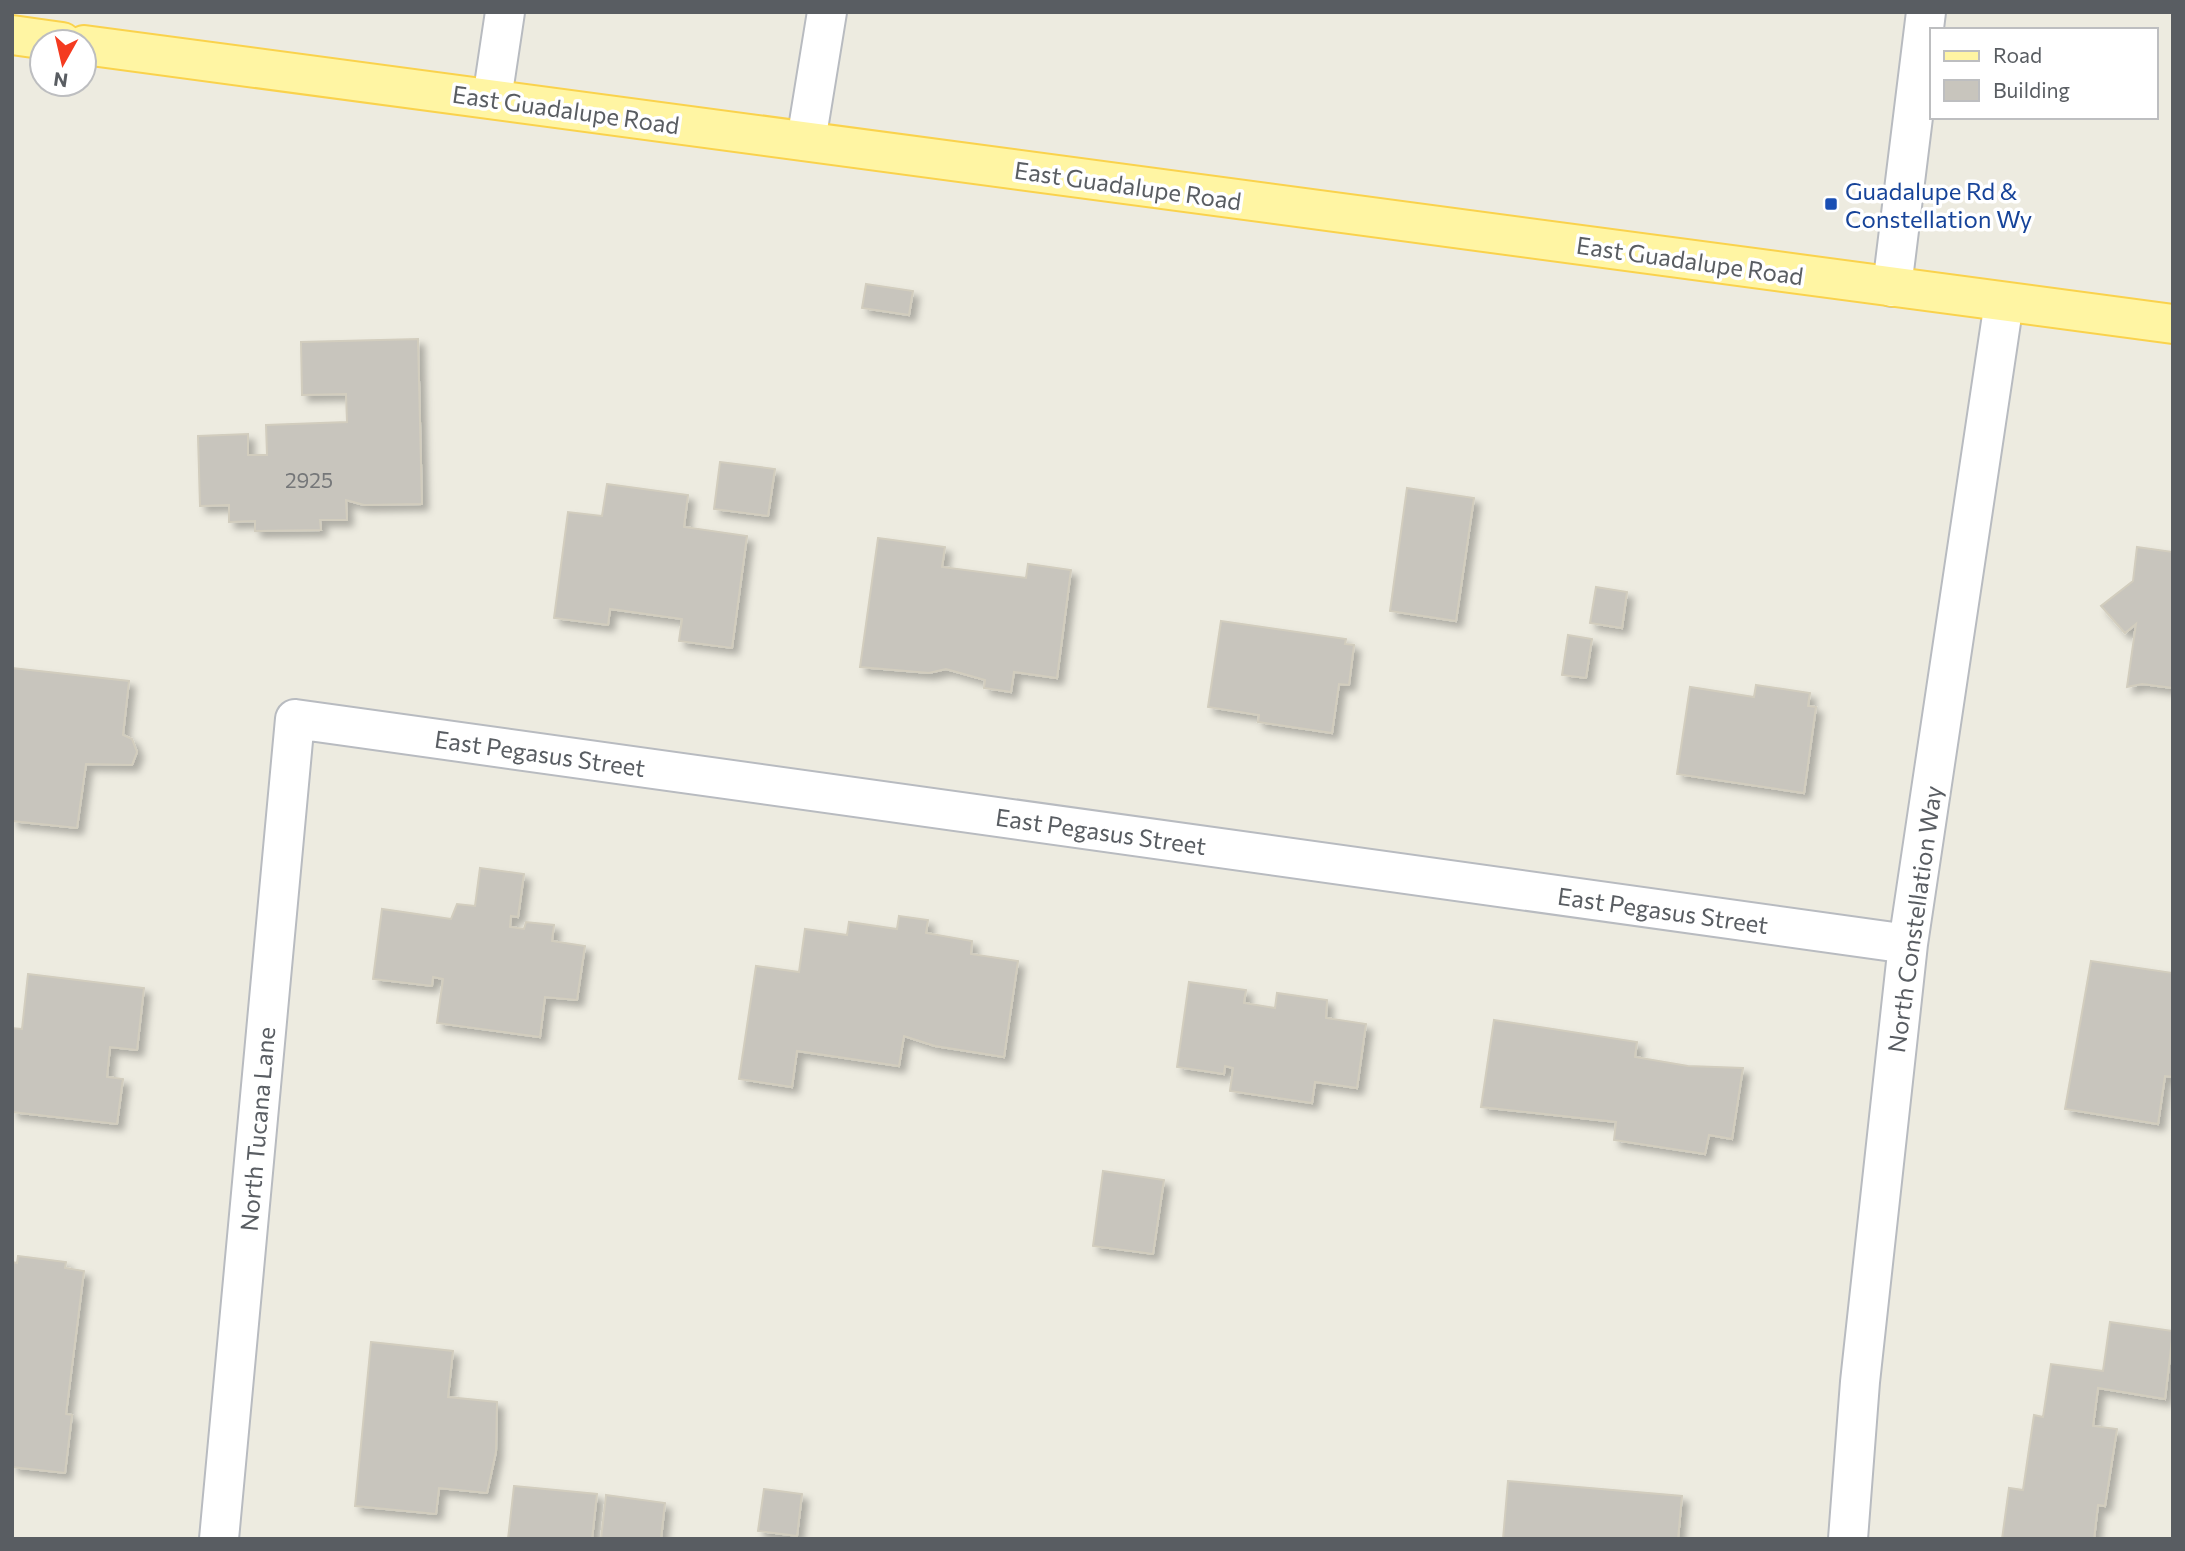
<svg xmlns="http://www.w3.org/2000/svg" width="2185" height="1551" viewBox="0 0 2185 1551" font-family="Commissioner,sans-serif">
<defs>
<filter id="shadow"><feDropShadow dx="6" dy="6" stdDeviation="3.5" flood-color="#0004"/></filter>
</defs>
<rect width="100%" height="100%" fill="#edebe0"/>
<!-- building -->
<path fill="#c8c5bd" stroke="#d2cdbe" stroke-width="2" filter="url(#shadow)" d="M866,284L913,291L909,315L862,308Z
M418,339L422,504L364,505L346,500L347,520H320L321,530L255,531V521L229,522V505L200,506L198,436L248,434V455H267L266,425L347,422L346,394L302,395L301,342Z
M720,462L775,469L768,516L714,509Z
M607,484L688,495L684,527L747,536L732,648L679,641L682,619L610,609L608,625L554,618L568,512L602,516Z
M1407,488L1474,498L1456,621L1390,611Z
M878,538L945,547L942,567L1026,578L1028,564L1071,570L1057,678L1014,672L1011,692L984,688L985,680L946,669L929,673L860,667Z
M2137,547L2173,552V688L2142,684L2127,687L2136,624L2125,633L2101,606L2133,581Z
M1596,587L1627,592L1622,628L1590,623Z
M1221,621L1346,639L1345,644L1354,645L1349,685L1339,684L1332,733L1258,722L1259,715L1208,707Z
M1568,635L1592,639L1586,678L1562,675Z
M12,668L129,681L123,735L132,739L137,752L132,765L86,764L77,828L12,821Z
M1756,685L1810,693L1808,706L1816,707L1804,793L1677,774L1690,687L1754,697Z
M480,868L524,874L518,917L511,916L510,927L524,929L526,922L554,925L552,941L585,946L577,1000L545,997L540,1037L437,1023L443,979L433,977L432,986L373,979L382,909L451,919L457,904L475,906Z
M899,916L928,920L926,933L972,941L971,954L1018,961L1004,1057L935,1046L904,1036L899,1066L797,1051L792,1087L739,1079L756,966L799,972L805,929L847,935L849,922L897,929Z
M2091,961L2173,973V1077L2165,1076L2158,1124L2065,1109Z
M28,974L144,988L137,1050L110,1047L107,1077L123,1079L117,1124L12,1112V1028L22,1029Z
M1189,982L1246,990L1244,1003L1275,1008L1277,993L1327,1000L1326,1018L1366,1024L1357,1088L1315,1082L1312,1103L1230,1091L1233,1068L1225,1066L1224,1074L1177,1067Z
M1494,1020L1637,1042L1635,1057L1688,1066L1743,1068L1732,1139L1709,1135L1705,1154L1614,1140L1616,1122L1481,1107Z
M1103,1171L1164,1180L1153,1254L1093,1246Z
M18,1256L66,1262L65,1268L84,1271L66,1414L72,1415L65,1473L12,1467V1262L17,1263Z
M2110,1322L2173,1331L2165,1399L2098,1388L2093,1426L2117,1429L2105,1506L2098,1505L2094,1539H2002L2009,1488L2023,1490L2034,1415L2043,1417L2051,1364L2103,1371Z
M371,1342L453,1351L448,1397L497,1402L496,1452L487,1493L439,1488L436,1514L355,1506Z
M1508,1481L1682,1496L1678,1539H1503Z
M514,1486L597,1494L592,1539H508Z
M764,1489L802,1494L797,1536L758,1531Z
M606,1495L665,1503L661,1539H601Z"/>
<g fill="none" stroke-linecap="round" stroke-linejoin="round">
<defs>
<path id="minor" d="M492,99L505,12
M806,141L827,12
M1892,287L1926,12
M219,1539L295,719L1908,944
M1848,1539L1860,1382L1908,944L2004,302"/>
<path id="major" d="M12,35L62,42
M84,45L2173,324"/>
</defs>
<!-- minor casing -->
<use href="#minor" stroke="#b8bbc0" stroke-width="42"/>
<!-- major casing -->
<use href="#major" stroke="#fad24c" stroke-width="42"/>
<!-- minor -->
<use href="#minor" stroke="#fff" stroke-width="38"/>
<!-- major -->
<use href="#major" stroke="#fff5a3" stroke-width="38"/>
</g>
<!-- markers -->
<rect fill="#1a4fb4" stroke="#fff" stroke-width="2.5" x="1824" y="197" width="14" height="14" rx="3.5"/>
<g text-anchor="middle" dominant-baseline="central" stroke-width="7" stroke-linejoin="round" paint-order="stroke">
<!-- number labels -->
<g font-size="21" fill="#757779">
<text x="309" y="479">2925</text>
</g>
<!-- street labels -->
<g font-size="24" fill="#595d62" stroke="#fff">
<text transform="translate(566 109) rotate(8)">East Guadalupe Road</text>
<text transform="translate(1128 185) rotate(8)">East Guadalupe Road</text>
<text transform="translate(1690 260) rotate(8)">East Guadalupe Road</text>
<text transform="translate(540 753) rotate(8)">East Pegasus Street</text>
<text transform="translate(1101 831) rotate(8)">East Pegasus Street</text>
<text transform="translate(1663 910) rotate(8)">East Pegasus Street</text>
<text transform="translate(1914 919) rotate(-82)">North Constellation Way</text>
<text transform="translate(257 1129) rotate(-85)">North Tucana Lane</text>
</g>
<!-- transit labels -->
<g font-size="24" fill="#164399" stroke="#fff" text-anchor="start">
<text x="1845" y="190">Guadalupe Rd &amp;<tspan x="1845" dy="28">Constellation Wy</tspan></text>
</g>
</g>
<!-- border -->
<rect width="2185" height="1551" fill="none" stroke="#595d62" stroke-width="28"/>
<!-- legend -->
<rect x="1930" y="28" width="228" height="91" fill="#ffffff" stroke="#bdbec0" stroke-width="2"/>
<rect x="1944" y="51" width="35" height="10" fill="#fff5a3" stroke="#bdbec0" stroke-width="2"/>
<text x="1993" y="63" font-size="21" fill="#595d62">Road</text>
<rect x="1944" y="80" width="35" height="21" fill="#c8c5bd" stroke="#bdbec0" stroke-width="2"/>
<text x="1993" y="98" font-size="21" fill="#595d62">Building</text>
<!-- north arrow -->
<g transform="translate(63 63) rotate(188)"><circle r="33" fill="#ffffff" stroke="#bdbec0" stroke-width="2"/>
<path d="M0-5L12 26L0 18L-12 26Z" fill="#f43b20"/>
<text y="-10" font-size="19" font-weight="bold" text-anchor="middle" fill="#595d62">N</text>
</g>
</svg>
